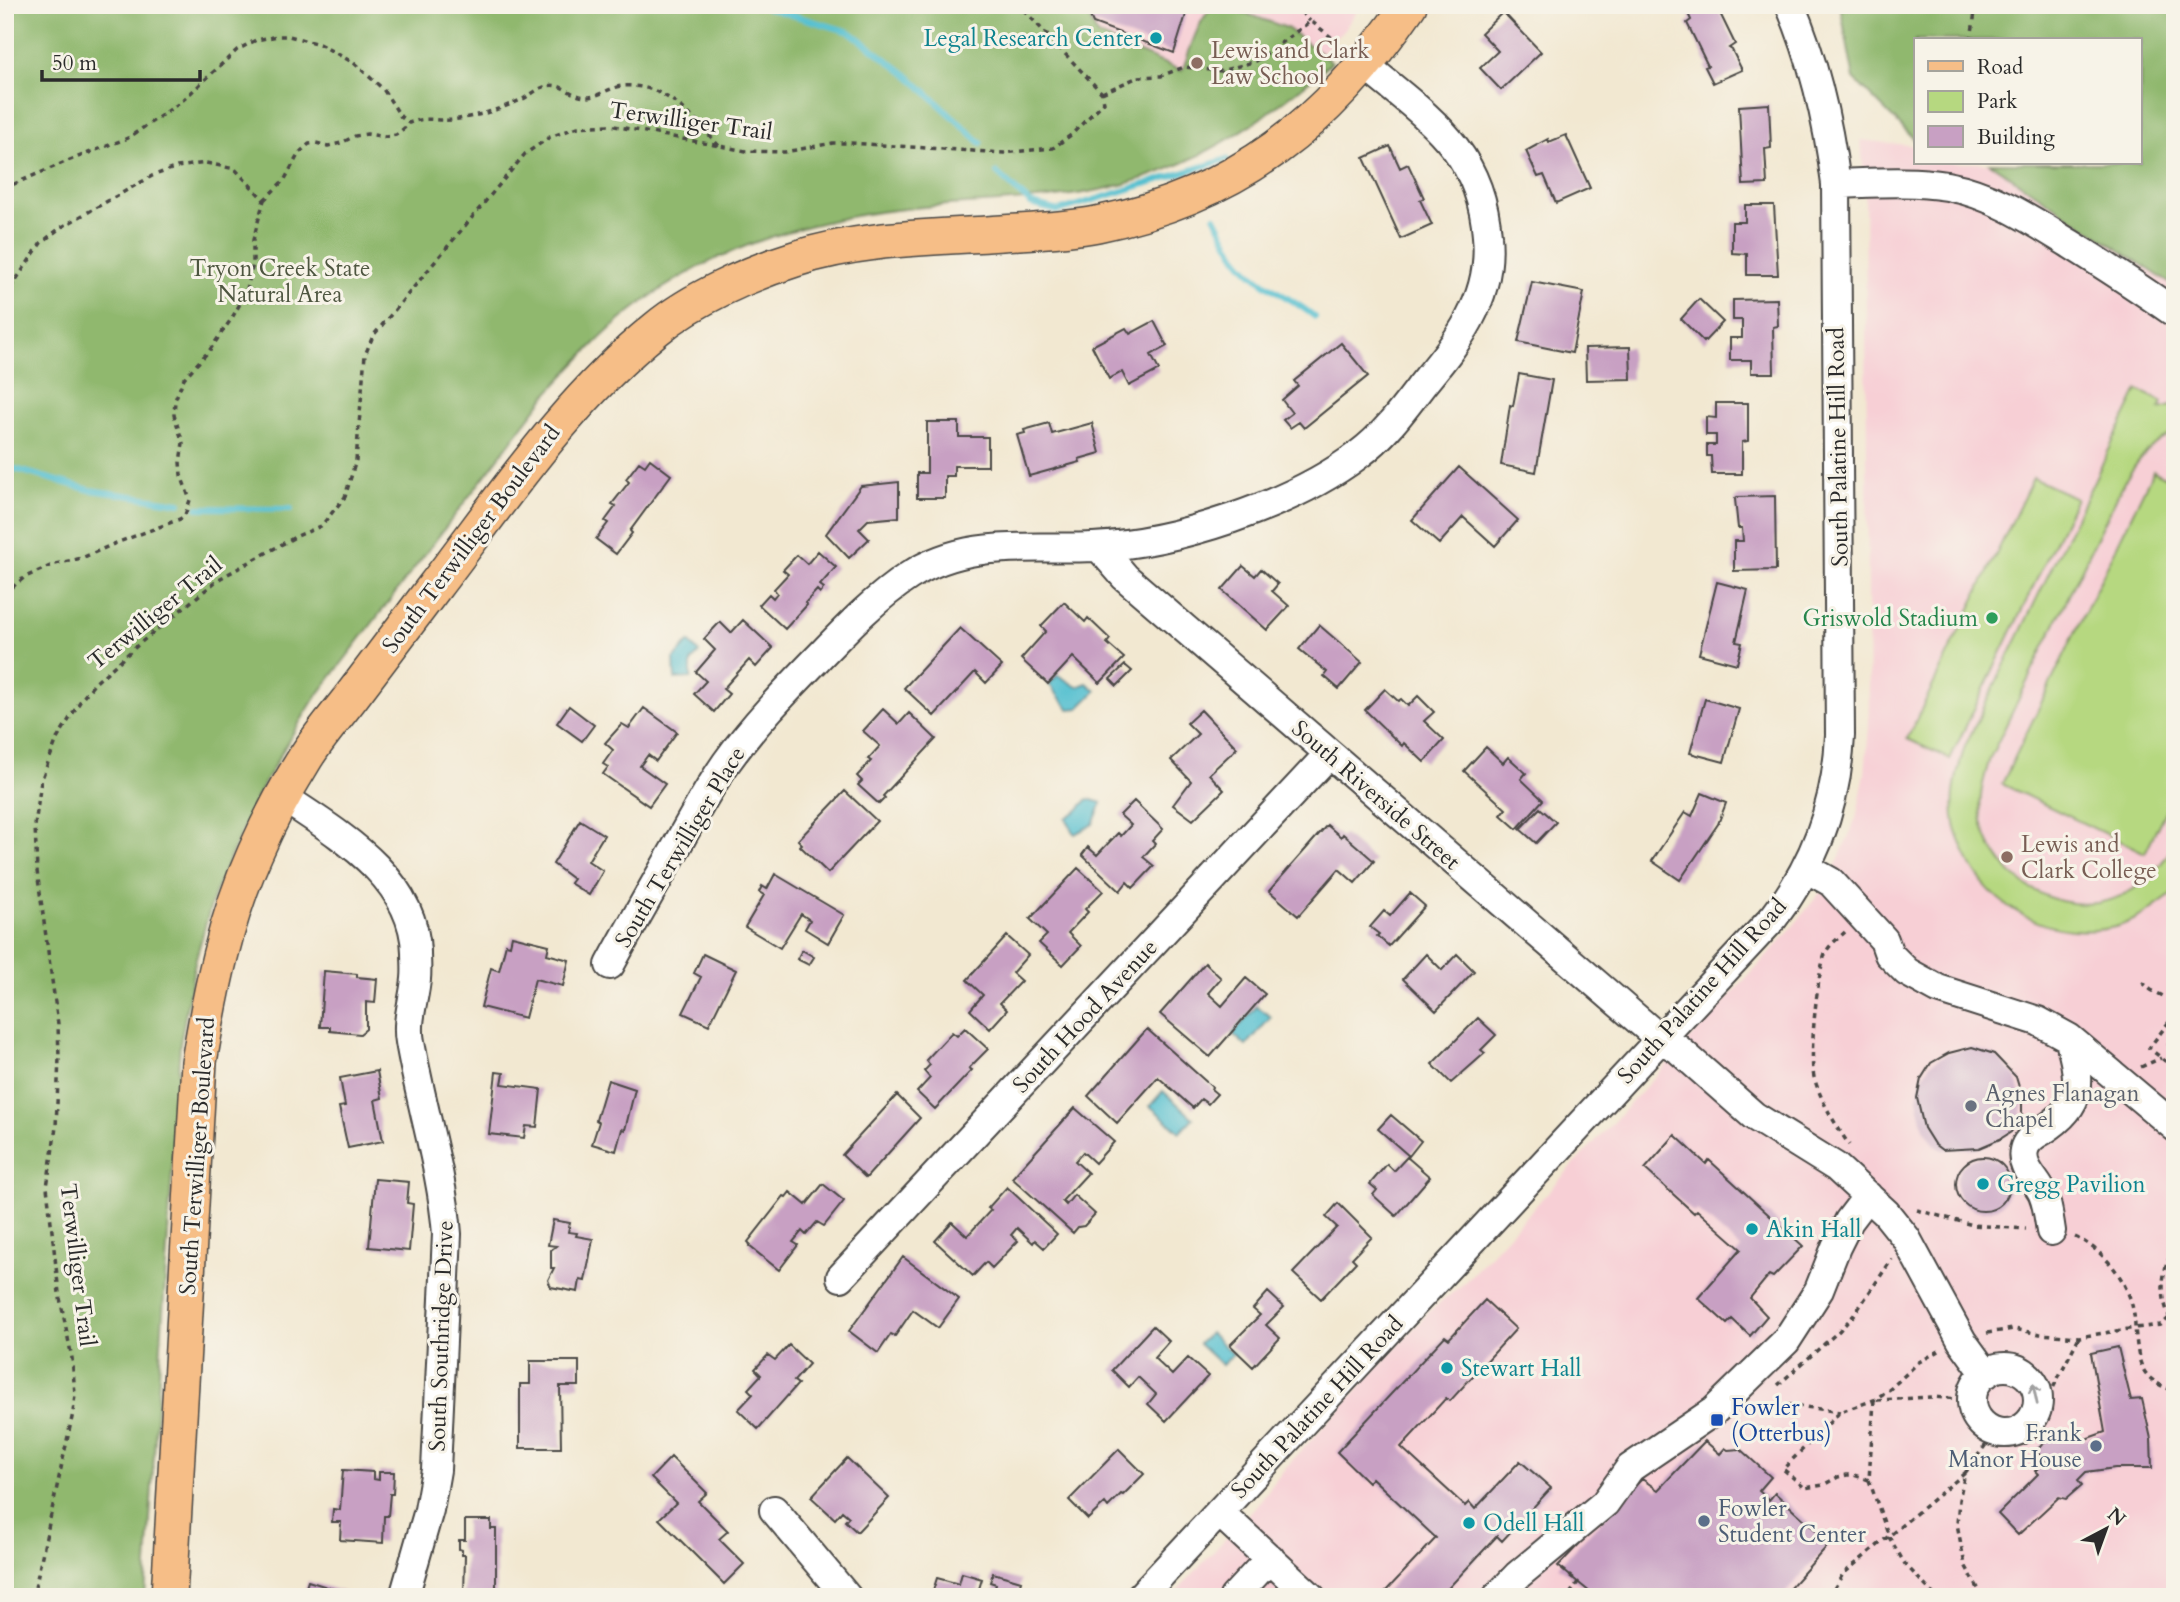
<svg xmlns="http://www.w3.org/2000/svg" width="2180" height="1602" viewBox="0 0 2180 1602" font-family="Cardo,serif">
<rect width="100%" height="100%" fill="#f7f3e8"/>
<filter id="ink" filterUnits="userSpaceOnUse"><feTurbulence type="fractalNoise" baseFrequency=".0143" numOctaves="2"/><feDisplacementMap in="SourceGraphic" scale="14" xChannelSelector="R" yChannelSelector="G"/><feConvolveMatrix kernelMatrix="1 2 1 2 8 2 1 2 1" color-interpolation-filters="sRGB"/></filter>
<filter id="wash" filterUnits="userSpaceOnUse"><feTurbulence type="fractalNoise" baseFrequency=".00686" numOctaves="4" result="noise"/><feDisplacementMap in="SourceGraphic" scale="28" xChannelSelector="R" yChannelSelector="G"/><feGaussianBlur stdDeviation="1.57" result="paint"/><feColorMatrix in="noise" values="0 0 0 0 0 0 0 0 0 0 0 0 0 0 0 0 0 1.4 0 .05"/><feComposite in="paint" operator="in"/></filter>
<g filter="url(#wash)">
<rect width="100%" height="100%" fill="#f2e8d1"/>
<!-- built -->
<path fill="#f7cfd5" d="M1056,5H1361L1346,27L1278,99L1215,140Z
M1861,140L1916,146V163H1990L2175,287V1597H1171L1256,1506L1286,1467L1430,1311L1463,1284L1787,934L1821,891L1834,869L1856,819L1865,773L1869,726L1865,194Z"/>
<!-- green -->
<path fill="#b6d880" stroke="#708256" stroke-width="2" d="M2138,390L2163,402L2160,409L2175,405V433C2151,441 2137,462 2124,482L1990,758C1984,779 1977,799 1982,821C1995,885 2074,927 2132,890C2151,878 2164,862 2175,843V892C2154,908 2133,925 2105,929C2043,938 1983,904 1962,845C1959,838 1956,831 1955,824C1950,797 1957,772 1965,746Z
M2153,471L2175,482V791L2145,853L2002,784Z
M2033,478L2076,498L1950,759L1907,739Z"/>
<!-- forest -->
<path fill="#90b86e" stroke="#5e724c" stroke-width="2" d="M5,5H1083L1097,35L1182,71C1190,53 1200,5 1222,5L1287,28L1332,62C1273,112 1219,153 1144,178C1078,201 1004,201 935,206C827,214 717,242 630,312C600,336 574,365 548,393L313,701L290,738L257,796L214,894L195,962L180,1044L145,1597H5Z
M1840,5H2175V287L1990,163H2140V40H1916V141L1854,79Z"/>
<!-- water -->
<path fill="#55c0d0" stroke="#40767e" stroke-width="2" d="M689,642L699,653L691,662V678L675,679L674,659Z
M1058,675L1077,687L1087,683L1096,691L1079,708L1069,709L1049,684Z
M1088,799L1102,803L1093,824L1075,834L1066,818L1078,810Z
M1257,1006L1271,1017L1246,1046L1233,1034Z
M1163,1091L1193,1118L1180,1132L1150,1106Z
M1210,1333L1233,1354L1222,1365L1199,1344Z"/>
<g fill="none" stroke-linecap="round" stroke-linejoin="round">
<!-- stream -->
<path stroke="#55c0d0" stroke-width="6" d="M758,5L850,32L910,77L981,143
M997,173L1031,204L1058,211L1227,159
M1215,217C1223,232 1231,252 1243,265C1263,287 1292,298 1315,317
M5,468L15,469L90,490L180,503
M197,508L291,509"/>
</g>
<g id="blocks">
<!-- building -->
<path fill="#c8a0c3" d="M1085,5H1189L1174,53L1093,23Z
M1684,5H1716L1735,44L1729,48L1732,50L1742,70L1713,83L1705,67L1708,66L1687,23L1691,20Z
M1503,12L1541,52L1501,90L1480,68L1498,51L1481,33Z
M1769,104L1771,148L1765,149L1767,184L1743,185L1739,106Z
M1566,135L1590,188L1556,203L1544,175L1538,177L1526,151L1548,139L1549,142Z
M1390,146L1400,168L1408,164L1424,198L1420,200L1432,225L1401,239L1364,158Z
M1745,205H1774L1778,275H1747V254L1732,253V222H1745Z
M1532,282L1584,292L1572,353L1518,342Z
M1699,299L1723,322L1704,342L1681,319Z
M1777,299L1778,326L1773,327L1774,373H1751V360H1730V338H1742V320H1733V300Z
M1154,321L1167,346L1151,355L1159,370L1129,386L1122,372L1109,379L1092,346L1126,328L1130,334Z
M1341,343L1368,376L1304,428L1299,422L1290,428L1283,420L1292,413L1282,400L1298,386L1294,381Z
M1630,347L1631,379L1586,380L1585,348Z
M1519,374L1552,380L1536,472L1501,465L1510,405L1513,406Z
M1716,403H1748V441L1742,442V474H1712L1711,456H1707V445H1716V435H1706V417L1716,418Z
M927,422H959V437H988V466H954V476H945V498H917V473H927Z
M1049,423L1052,434L1092,423L1100,453L1079,459L1080,462L1029,476L1017,435L1025,433L1024,430Z
M650,459L671,475L630,531L632,533L616,554L596,539L608,523L605,521L616,506L612,504L629,482L626,479L639,462L645,466Z
M1459,467L1518,520L1495,546L1463,517L1439,544L1412,520Z
M899,482V517L868,520L859,529L869,539L849,558L826,534L861,486Z
M1775,496L1776,570L1734,571V541H1743L1742,528H1738L1735,499L1737,497Z
M818,551L836,567L820,585L824,588L820,593L817,590L805,603L807,605L785,629L759,605L769,594L773,598L777,593L774,589L788,574L783,570L797,555L807,564Z
M1243,566L1255,576L1261,569L1278,584L1272,591L1289,606L1267,630L1222,590Z
M1717,582L1748,590L1736,642L1742,643L1737,664L1699,654Z
M1064,602L1085,622L1088,618L1110,639L1107,643L1124,658L1100,683L1073,657L1048,684L1021,659L1046,631L1041,626Z
M743,620L773,648L756,667L749,660L723,689L729,694L714,712L694,694L706,681L696,672L715,650L704,639L720,622L731,633Z
M1319,625L1362,662L1339,689L1324,676L1327,672L1299,649Z
M960,628L1002,666L986,683L975,672L934,716L904,688Z
M1125,665L1132,671L1117,686L1110,679Z
M1385,689L1398,701L1401,699L1408,706L1418,696L1434,712L1424,721L1444,740L1424,762L1404,743L1402,746L1365,710Z
M1705,699L1739,709L1724,762L1690,753Z
M569,706L594,725L582,741L557,723Z
M644,708L677,732L656,761L648,755L640,766L665,784L649,806L603,774L608,767L603,764L613,750L605,743L622,724L629,728Z
M883,709L899,724L909,713L936,739L883,796L885,798L879,804L858,785L862,781L857,776L871,761L868,759L880,746L863,731Z
M1201,710L1237,748L1209,774L1224,790L1193,820L1173,805L1191,781L1171,760L1198,734L1187,723Z
M1486,747L1503,763L1508,757L1526,773L1521,779L1543,800L1517,829L1501,815L1506,809L1464,771Z
M845,791L877,821L828,873L800,846L802,844L798,840Z
M1702,793L1726,803L1718,824L1680,880L1652,861L1685,812L1692,816Z
M1134,801L1163,829L1152,841L1155,844L1143,857L1154,866L1133,888L1127,882L1120,891L1082,855L1088,847L1097,855L1118,833L1121,836L1131,825L1120,815Z
M1540,808L1556,822L1536,843L1520,829Z
M580,820L604,835L588,861L603,871L589,895L570,883L573,879L553,864Z
M1327,825L1341,837L1343,834L1374,861L1355,883L1339,869L1298,916L1269,891Z
M1078,868L1103,891L1085,909L1088,912L1068,933L1081,946L1063,965L1039,943L1047,935L1030,919Z
M775,874L844,915L828,943L805,929L810,920L801,914L780,948L745,927L764,895L759,892L762,886L767,889Z
M1410,893L1425,906L1389,946L1377,936L1379,934L1370,927L1384,911L1390,916Z
M512,936L549,945L547,954L569,960L563,986L535,979L525,1018L481,1007L491,968L499,971L506,944L510,945Z
M1007,936L1028,955L1012,973L1021,981L1000,1003L1007,1010L990,1029L970,1010L983,995L967,980Z
M802,950L814,957L809,965L797,959Z
M703,954L736,970L709,1025L683,1013L701,977L694,973Z
M1426,954L1442,970L1457,954L1474,971L1436,1011L1403,979Z
M1205,963L1221,978L1208,993L1222,1006L1246,978L1265,994L1210,1057L1160,1014Z
M324,971L357,974V977L377,979L375,1003L366,1002V1029L360,1034L330,1031V1027H320Z
M1478,1018L1496,1035L1481,1050L1485,1053L1451,1083L1432,1064Z
M965,1028L988,1049L969,1068L972,1070L935,1109L917,1092L930,1078L924,1071L930,1065L926,1060L952,1032L957,1036Z
M1147,1029L1212,1087L1211,1089L1217,1094L1208,1104L1201,1099L1193,1108L1158,1077L1117,1123L1088,1096Z
M2175,1035V1049L2168,1044Z
M1972,1047L1994,1054L2016,1077L2022,1097V1115L2011,1132L2000,1139L1979,1148L1942,1150L1934,1144L1924,1128L1917,1098L1921,1079L1931,1063L1949,1053Z
M377,1071L382,1098L375,1100L383,1141L348,1148L339,1107L345,1106L340,1078Z
M496,1072L504,1073L502,1084L541,1089L537,1127L526,1126L524,1138L489,1134Z
M608,1080L635,1089L625,1130L622,1129L616,1151L592,1144L599,1122L596,1120Z
M897,1095L920,1118L866,1178L842,1155Z
M1075,1108L1114,1142L1095,1163L1083,1152L1075,1161L1088,1173L1062,1201L1066,1205L1074,1195L1095,1214L1084,1226L1078,1227L1073,1233L1012,1178Z
M1391,1115L1421,1141L1409,1156L1378,1129Z
M1675,1135L1706,1164L1709,1160L1803,1246L1773,1277L1769,1275L1750,1298L1767,1316L1750,1336L1732,1319L1727,1324L1698,1298L1741,1249L1697,1210L1694,1213L1645,1169Z
M1956 1184a27 27 0 1 1 54 0a27 27 0 1 1-54 0Z
M1407,1157L1430,1177L1396,1216L1373,1195L1377,1190L1370,1184L1387,1164L1394,1171Z
M375,1179L409,1182L407,1203L413,1204L409,1251L369,1247Z
M823,1184L844,1201L824,1226L817,1222L806,1235L802,1231L793,1242L798,1245L779,1270L749,1246L750,1244L748,1242L784,1196L786,1197L790,1192L806,1205Z
M1007,1187L1057,1234L1044,1248L1035,1240L1033,1243L1017,1228L1011,1235L1018,1241L992,1268L986,1262L973,1276L935,1241L952,1222L967,1236L991,1210L988,1208Z
M1338,1203L1372,1237L1352,1258L1356,1262L1321,1299L1293,1273L1337,1227L1326,1217Z
M553,1220L570,1223L568,1232L577,1233L576,1236L593,1239L585,1281L580,1280L578,1292L551,1287L548,1280L554,1268H551V1250L556,1246L548,1245Z
M903,1257L959,1299L938,1328L913,1310L895,1336L891,1334L878,1353L849,1331Z
M1268,1292L1284,1307L1266,1325L1280,1338L1253,1367L1230,1345L1260,1315L1253,1309Z
M1485,1300L1516,1329L1450,1401L1446,1398L1401,1447L1465,1506L1469,1502L1475,1509L1520,1461L1551,1488L1502,1541L1497,1536L1440,1597H1388L1384,1593L1436,1538L1372,1478L1368,1482L1337,1452L1445,1336L1449,1339Z
M1153,1326L1169,1341L1154,1358L1172,1375L1188,1358L1208,1376L1166,1421L1148,1404L1156,1394L1138,1377L1129,1387L1112,1370Z
M789,1345L809,1364L794,1381L798,1384L758,1429L738,1410L753,1394L748,1389L761,1375L755,1369L768,1355L775,1360Z
M2118,1347L2131,1400L2142,1399L2151,1439L2152,1468H2115L2086,1472L2078,1480L2082,1485L2066,1499L2059,1497L2018,1535L1998,1514L2038,1474L2035,1471L2045,1461L2036,1451L2056,1430L2063,1438L2073,1437L2080,1441L2105,1432L2091,1353Z
M530,1361H579V1386H560L561,1448H520V1384H530Z
M1705,1441L1720,1454L1725,1448L1728,1450L1740,1449L1771,1477L1759,1491L1769,1500L1775,1493L1830,1543L1782,1597H1596L1558,1566L1642,1479L1658,1490Z
M1119,1449L1144,1474L1123,1495L1121,1494L1108,1507L1105,1503L1088,1519L1069,1500Z
M671,1457L707,1493L698,1501L728,1531L719,1539L744,1564L724,1584L659,1519L676,1503L651,1478Z
M847,1458L889,1498L857,1532L845,1521L849,1517L842,1511L835,1519L811,1497Z
M343,1470L373,1472V1479L379,1480V1472H394L393,1494H390L388,1516H384L383,1543L340,1540L341,1522H332L333,1509L340,1510Z
M465,1520H491V1529H496V1596L464,1595L465,1555H462V1550L459,1549V1540H465Z
M962,1573L982,1579L978,1592L992,1596L996,1584L990,1582L993,1573L1021,1581L1016,1597H931L937,1578L959,1584Z
M308,1581L356,1596V1597H303Z"/>
</g>
</g>
<g filter="url(#ink)">
<use href="#blocks" fill-opacity="0" stroke="#494744" stroke-width="2"/>
<g fill="none" stroke-linecap="round" stroke-linejoin="round">
<defs>
<path id="minor" d="M1836,184C1873,183 1911,180 1947,186C1993,194 2033,221 2072,245C2107,267 2141,289 2175,313
M1099,547L1125,577L1659,1038L1678,1049L1754,1116L1836,1167L1886,1213L1906,1238L1962,1341L1986,1374
M283,797C338,834 414,877 416,952C416,961 417,970 416,979C414,1000 406,1021 410,1042C421,1106 442,1169 447,1234L436,1470L429,1510L404,1597
M1806,868L1831,882L1884,940L1889,954L1907,972L1938,989L2038,1021L2069,1038L2175,1127
M610,965C632,924 655,884 678,844C693,817 708,789 726,763C753,725 785,692 817,659C846,629 874,599 909,576C968,538 1027,550 1093,547C1176,543 1292,505 1358,455C1384,436 1403,410 1422,385C1439,364 1456,344 1469,320C1483,294 1490,266 1487,236C1481,149 1426,117 1365,65
M2051,1231C2049,1219 2048,1206 2043,1194C2037,1180 2020,1168 2024,1150C2026,1141 2034,1135 2042,1131C2084,1105 2082,1081 2069,1038
M841,1277L1329,754
M1972 1400a33 33 0 1 1 66 0a33 33 0 1 1-66 0Z
M774,1510L847,1597
M1219,1512L1311,1597
M1140,1597L1774,917C1816,863 1837,803 1840,735L1836,184C1828,121 1815,63 1790,5
M1234,1597L1270,1558
M1497,1597L1518,1575L1605,1503L1630,1468L1714,1411L1786,1341L1819,1290L1836,1247L1849,1221L1868,1196"/>
<path id="major" d="M169,1597L199,1062C211,990 225,920 255,853C269,821 286,789 304,760C317,738 335,718 351,697C379,660 407,623 435,586C504,496 567,401 656,329C692,299 750,273 795,259C863,237 932,238 1002,233C1033,231 1066,230 1097,224C1239,195 1328,123 1409,5"/>
</defs>
<!-- minor casing -->
<use href="#minor" stroke="#494744" stroke-width="32"/>
<!-- major casing -->
<use href="#major" stroke="#494744" stroke-width="38"/>
<!-- path -->
<path stroke="#494744" stroke-width="3.5" stroke-dasharray="5 5" stroke-linecap="butt" d="M1294,5L1310,21
M1971,40L1976,5
M1102,93L1138,77L1161,76L1184,67L1221,71L1256,61L1311,21L1342,46
M5,190L14,184L70,160L128,138L181,102L237,50L256,40L278,36H289L319,44L354,63L383,89L401,117L409,123C427,116 434,121 451,120C460,119 469,117 477,115C492,112 509,105 523,99C531,95 538,88 547,86C562,82 571,97 587,97C598,97 610,87 623,86C666,83 693,117 719,146
M264,200L285,179L299,153L309,144L316,143L328,146L341,143L355,136L367,134L386,137L396,135L409,124
M5,296L41,243L60,228L152,176L177,167L206,163L235,169L264,200L253,240V264L246,293L232,318L209,351L184,378L175,400L174,415L183,443L180,462L181,475L190,500L185,515L180,519L116,543L82,558L55,564L25,577L5,593
M1845,932C1839,938 1830,944 1826,952C1817,971 1809,1056 1814,1077C1821,1102 1835,1123 1849,1145
M2142,982L2151,990L2175,1002
M2175,1014L2149,1048L2175,1069
M2141,1067L2161,1058
M1917,1210L1973,1225L2026,1229
M2175,1247C2159,1271 2159,1303 2175,1327
M2169,1318L2161,1325L2135,1328C2139,1363 2138,1379 2175,1391
M1987,1333L2014,1329L2040,1334L2079,1337L2135,1328C2135,1290 2110,1253 2075,1237
M1778,1385L1839,1331L1854,1315L1892,1259
M2037,1395L2051,1392L2079,1337
M1874,1400L1869,1480L1889,1537L1905,1564L1936,1597
M1877,1400L1933,1397L1972,1400
M1757,1404L1792,1405L1840,1412
M1869,1480L1854,1475H1847L1838,1477L1823,1485L1805,1488L1783,1469L1840,1412L1874,1400L1890,1389L1919,1362L1941,1350
M1562,1569L1578,1582L1568,1597
M33,1597L73,1413L75,1394L72,1358L59,1293L47,1187L56,1127L59,1058L58,1024L37,871L35,826L41,781L57,739L81,700L95,683L139,644L219,579L295,537L321,526L345,497L356,460L365,355L373,336L525,154L550,137L578,127L609,125L746,151L785,152L833,143H850L1004,153L1053,148L1071,135L1104,102L1102,93L1019,5
M1829,1597L1843,1574L1965,1473
M1983,1597L1965,1565L1957,1524L1959,1500L1965,1473L1996,1431"/>
<!-- minor -->
<use href="#minor" stroke="#fff" stroke-width="28"/>
<!-- major -->
<use href="#major" stroke="#f6be87" stroke-width="35"/>
</g>
<!-- one-way arrows -->
<defs><path id="oneway-shaft" d="M-6 0H5M1.5-3L5.5 0L1.5 3" fill="none" stroke-width="1.6" stroke-linecap="round" stroke-linejoin="round" transform="scale(1.75)"/></defs>
<use stroke="#a0a0a0" href="#oneway-shaft" transform="translate(2035 1394) rotate(-102)"/>
</g>
<!-- markers -->
<g fill="#0f9aa8" stroke="#f7f3e8" stroke-width="2.5">
<circle cx="1156" cy="38" r="7"/>
<circle cx="1983" cy="1184" r="7"/>
<circle cx="1752" cy="1229" r="7"/>
<circle cx="1447" cy="1368" r="7"/>
<circle cx="1469" cy="1523" r="7"/>
</g>
<g fill="#8d6e63" stroke="#f7f3e8" stroke-width="2.5">
<circle cx="1197" cy="63" r="7"/>
<circle cx="2007" cy="857" r="7"/>
</g>
<circle fill="#2e9e5b" stroke="#f7f3e8" stroke-width="2.5" cx="1992" cy="618" r="7"/>
<circle fill="#6b7280" stroke="#f7f3e8" stroke-width="2.5" cx="1971" cy="1106" r="7"/>
<rect fill="#1a4fb4" stroke="#f7f3e8" stroke-width="2.5" x="1710" y="1413" width="14" height="14" rx="3.5"/>
<g fill="#5c6f8a" stroke="#f7f3e8" stroke-width="2.5">
<circle cx="2096" cy="1446" r="7"/>
<circle cx="1704" cy="1521" r="7"/>
</g>
<g text-anchor="middle" dominant-baseline="central" stroke-width="6" stroke-linejoin="round" paint-order="stroke">
<!-- culture labels -->
<g font-size="23" fill="#0d838f" stroke="#f7f3e8" text-anchor="start">
<text x="1142" y="38" text-anchor="end">Legal Research Center</text>
<text x="1997" y="1184">Gregg Pavilion</text>
<text x="1766" y="1229">Akin Hall</text>
<text x="1461" y="1368">Stewart Hall</text>
<text x="1483" y="1523">Odell Hall</text>
</g>
<!-- education labels -->
<g font-size="23" fill="#785e54" stroke="#f7f3e8" text-anchor="start">
<text x="1211" y="50">Lewis and Clark<tspan x="1211" dy="26">Law School</tspan></text>
<text x="2021" y="844">Lewis and<tspan x="2021" dy="26">Clark College</tspan></text>
</g>
<!-- street labels -->
<g font-size="23" fill="#2b2b2b" stroke="#f7f3e8">
<text transform="translate(691 121) rotate(8)">Terwilliger Trail</text>
<text transform="translate(1838 447) rotate(-91)">South Palatine Hill Road</text>
<text transform="translate(471 539) rotate(-53)">South Terwilliger Boulevard</text>
<text transform="translate(155 613) rotate(-39)">Terwilliger Trail</text>
<text transform="translate(1376 795) rotate(41)">South Riverside Street</text>
<text transform="translate(680 847) rotate(-59)">South Terwilliger Place</text>
<text transform="translate(1702 991) rotate(-48)">South Palatine Hill Road</text>
<text transform="translate(1085 1016) rotate(-47)">South Hood Avenue</text>
<text transform="translate(197 1156) rotate(-86)">South Terwilliger Boulevard</text>
<text transform="translate(78 1265) rotate(83)">Terwilliger Trail</text>
<text transform="translate(441 1336) rotate(-88)">South Southridge Drive</text>
<text transform="translate(1317 1407) rotate(-47)">South Palatine Hill Road</text>
</g>
<!-- park labels -->
<g font-size="23" fill="#4e5640" stroke="#f7f3e8">
<text x="280" y="268">Tryon Creek State<tspan x="280" dy="26">Natural Area</tspan></text>
</g>
<!-- leisure labels -->
<g font-size="23" fill="#27864d" stroke="#f7f3e8" text-anchor="end">
<text x="1978" y="618">Griswold Stadium</text>
</g>
<!-- worship labels -->
<g font-size="23" fill="#5b616d" stroke="#f7f3e8" text-anchor="start">
<text x="1985" y="1093">Agnes Flanagan<tspan x="1985" dy="26">Chapel</tspan></text>
</g>
<!-- transit labels -->
<g font-size="23" fill="#164399" stroke="#f7f3e8" text-anchor="start">
<text x="1731" y="1407">Fowler<tspan x="1731" dy="26">(Otterbus)</tspan></text>
</g>
<!-- service labels -->
<g font-size="23" fill="#4e5e75" stroke="#f7f3e8" text-anchor="end">
<text x="2082" y="1433">Frank<tspan x="2082" dy="26">Manor House</tspan></text>
<text x="1718" y="1508" text-anchor="start">Fowler<tspan x="1718" dy="26">Student Center</tspan></text>
</g>
</g>
<!-- margin -->
<rect width="2180" height="1602" fill="none" stroke="#f7f3e8" stroke-width="28"/>
<!-- legend -->
<rect x="1914" y="38" width="228" height="126" fill="#f7f3e8" stroke="#a5a39c" stroke-width="2"/>
<rect x="1928" y="61" width="35" height="10" fill="#f6be87" stroke="#a5a39c" stroke-width="2"/>
<text x="1977" y="74" font-size="21" fill="#2b2b2b">Road</text>
<rect x="1928" y="91" width="35" height="21" fill="#b6d880" stroke="#a5a39c" stroke-width="2"/>
<text x="1977" y="108" font-size="21" fill="#2b2b2b">Park</text>
<rect x="1928" y="126" width="35" height="21" fill="#c8a0c3" stroke="#a5a39c" stroke-width="2"/>
<text x="1977" y="144" font-size="21" fill="#2b2b2b">Building</text>
<!-- north arrow -->
<g transform="translate(2106 1529) rotate(41)" stroke="#f7f3e8" stroke-width="5" paint-order="stroke">
<path d="M0-5L12 26L0 18L-12 26Z" fill="#2b2b2b"/>
<text y="-10" font-size="19" font-weight="bold" text-anchor="middle" fill="#2b2b2b">N</text>
</g>
<!-- scale -->
<path d="M42 70v10h158v-10" fill="none" stroke="#2b2b2b" stroke-width="3.5"/>
<text x="52" y="70" font-size="21" fill="#2b2b2b" stroke="#f7f3e8" stroke-width="5" paint-order="stroke">50 m</text>
</svg>
